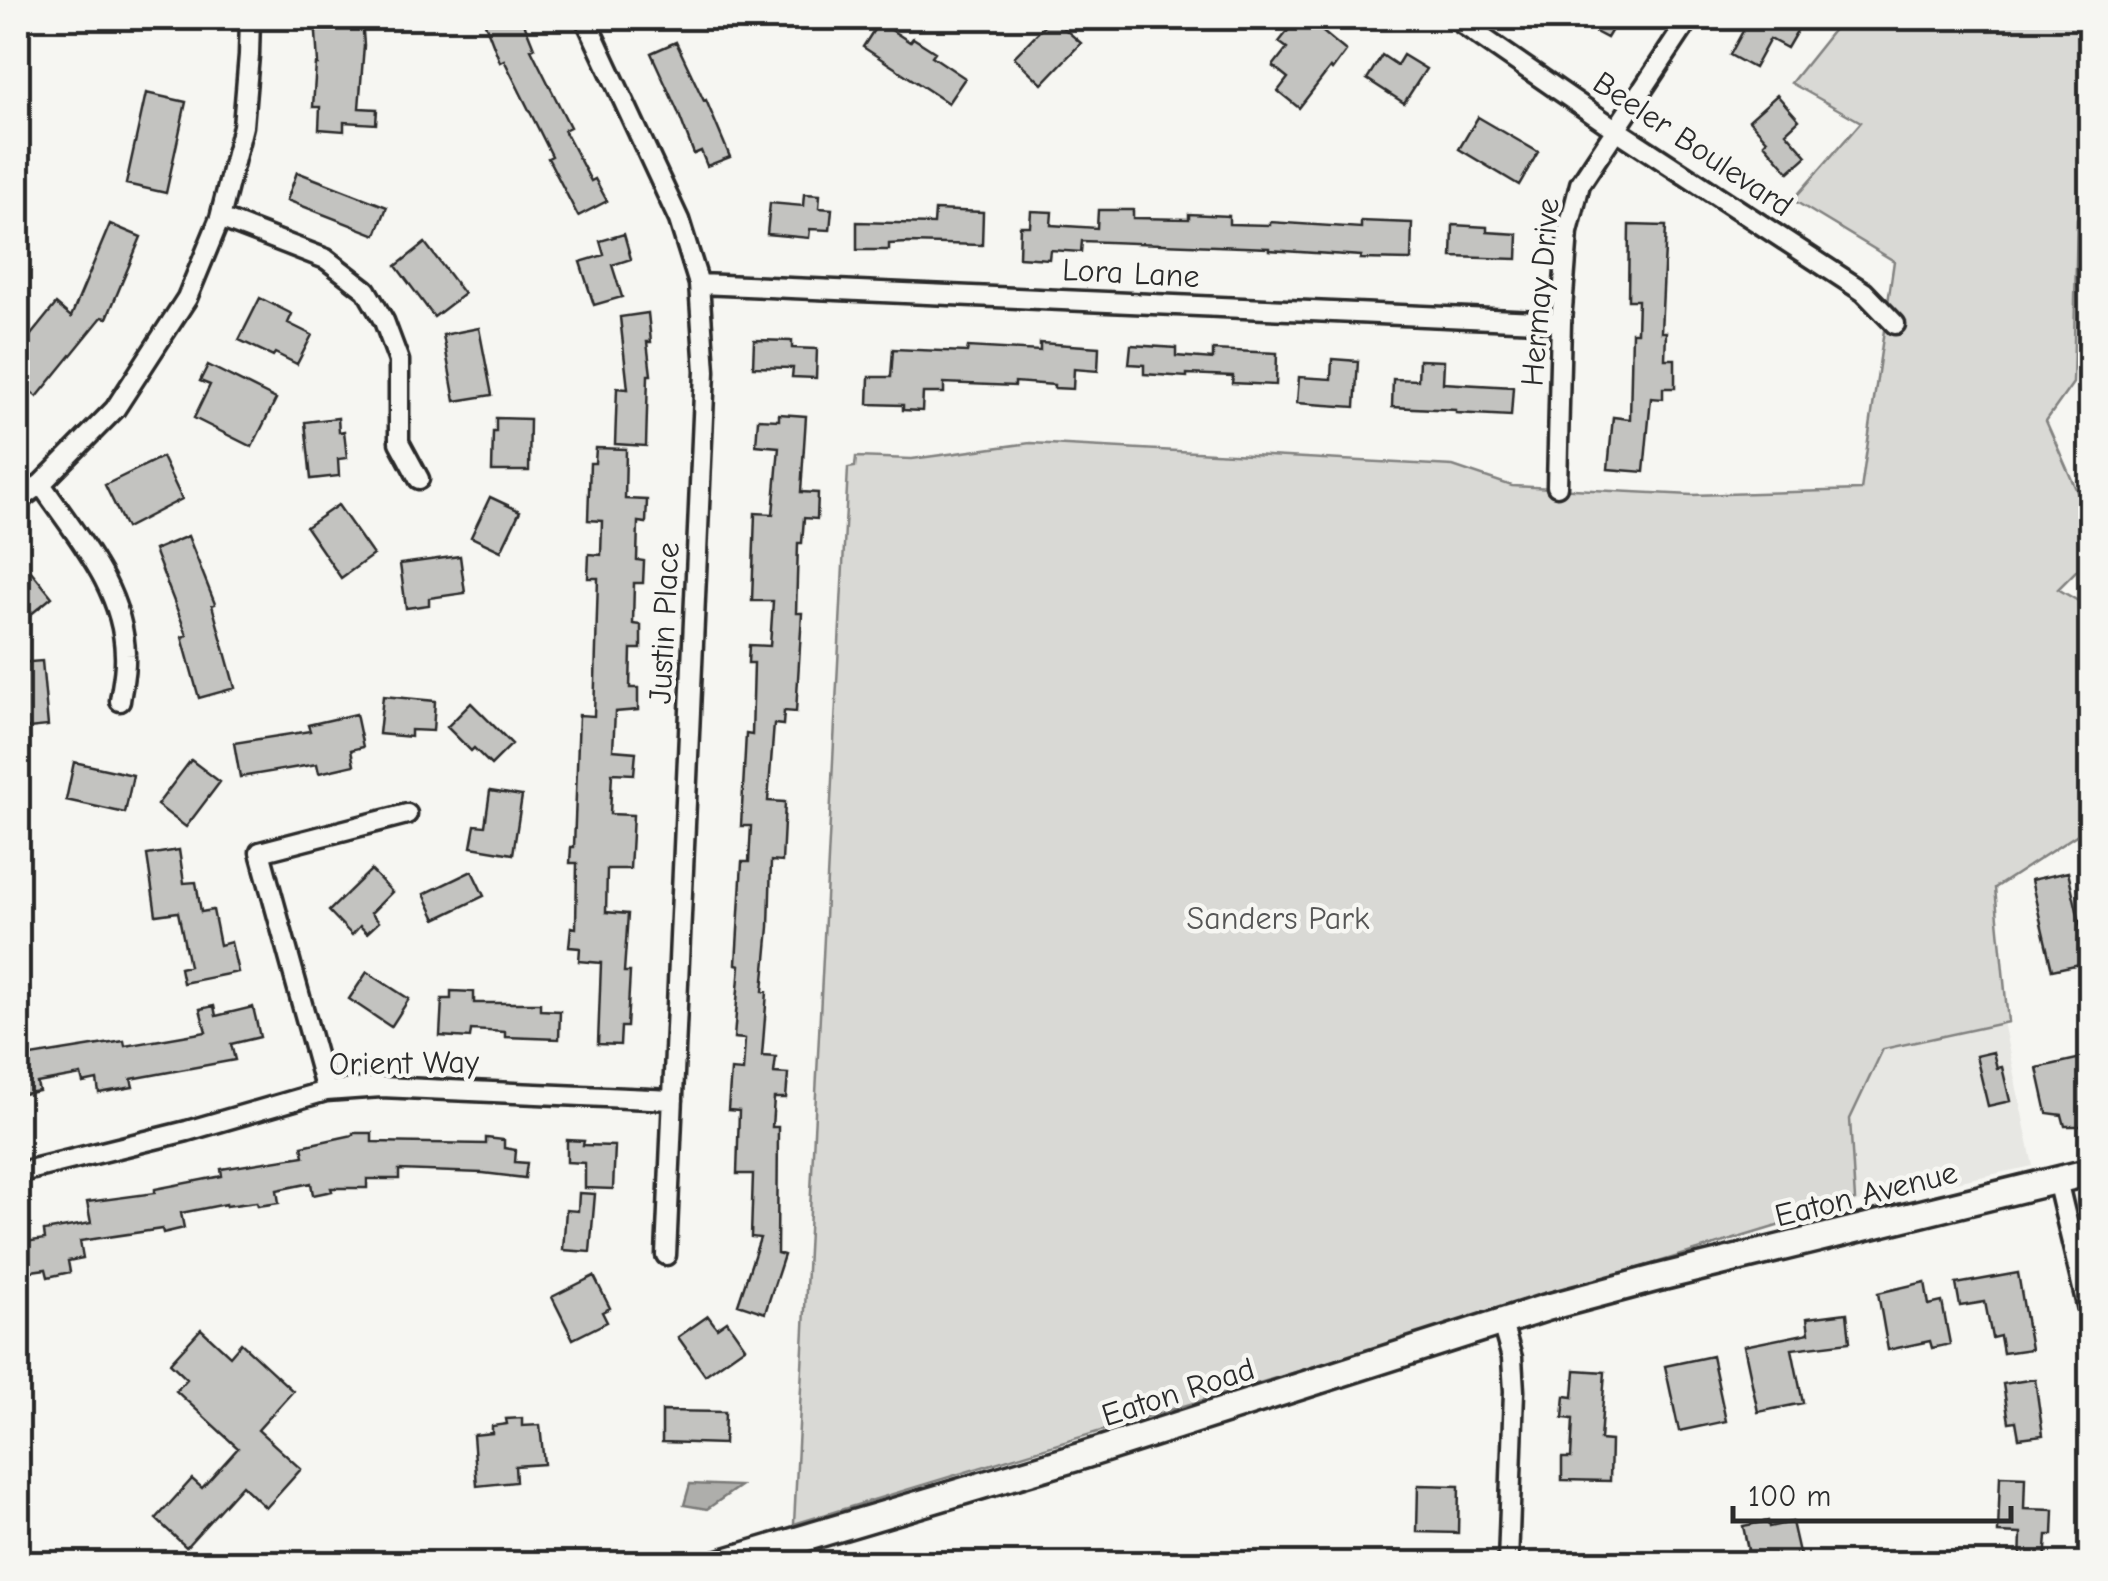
<svg xmlns="http://www.w3.org/2000/svg" width="2108" height="1581" viewBox="0 0 2108 1581" font-family="'Comic Neue',sans-serif">
<rect width="100%" height="100%" fill="#f6f6f2"/>
<filter id="ink" filterUnits="userSpaceOnUse"><feTurbulence type="fractalNoise" baseFrequency=".01" numOctaves="2"/><feDisplacementMap in="SourceGraphic" scale="20" xChannelSelector="R" yChannelSelector="G"/><feConvolveMatrix kernelMatrix="1 2 1 2 8 2 1 2 1" color-interpolation-filters="sRGB"/></filter>
<g filter="url(#ink)">
<!-- built -->
<path fill="#e7e7e3" d="M2001,1012L2033,1166L1850,1204L1818,1050Z"/>
<!-- green -->
<path fill="#d9d9d5" stroke="#828280" stroke-width="2.5" d="M1843,18H2090V200L2077,219L2073,383L2046,421L2090,521V557L2058,589L2090,608V799L2085,803L2087,828L1995,888L2008,1022L1883,1049L1850,1119L1855,1200L1850,1201V1204L794,1524L848,468L855,467L856,457L912,459L1030,443L1453,466L1512,486L1692,495L1861,490L1894,261L1793,200L1861,122L1791,83Z"/>
<!-- water -->
<path fill="#aeaeab" stroke="#7a7a78" stroke-width="2.5" d="M690,1484L740,1486L707,1509L684,1505Z"/>
<!-- building -->
<path fill="#c3c3c0" stroke="#2b2b2b" stroke-width="2.5" d="M315,18H362L364,45L359,108L377,109L376,124L344,122V131L319,129L320,107H313L316,64H318Z
M483,18H522L534,48L531,49L570,127L564,130L591,181L595,179L607,201L578,216L548,158L552,156L504,60L500,62Z
M1052,18L1081,43L1042,84L1014,57Z
M1298,18H1334L1323,32L1346,51L1332,70L1330,68L1299,108L1278,91L1288,78L1273,66L1287,48L1279,42Z
M1569,18H1619L1607,38Z
M1750,18H1789L1801,24L1787,48L1770,39L1754,68L1730,55Z
M879,22L910,42L913,38L935,52L932,56L965,78L948,103L863,47Z
M676,42L704,101L706,100L730,157L707,166L701,151L694,154L678,112L651,53Z
M1382,55L1397,65L1403,55L1426,69L1404,103L1367,79Z
M146,93L186,102L166,193L126,184Z
M1777,95L1799,120L1786,132L1807,156L1789,172L1764,143L1767,140L1749,120Z
M1478,117L1538,152L1519,185L1459,149Z
M297,172L387,207L376,235L287,200Z
M804,194L820,195L819,208L832,209L830,230L810,229L809,238L767,234L770,203L803,206Z
M935,210L983,212L982,245L908,243L889,244V250H857V222L934,224Z
M1098,210H1133V218L1189,219V214L1229,216V224L1270,225V222L1361,228V221L1412,223L1411,260L1360,259L1361,256L1269,250V248L1082,241L1081,252L1050,250L1049,259L1019,257L1020,226H1030L1031,211L1052,212L1051,225L1097,228Z
M110,224L141,237L107,318L102,317L37,397L18,381V351L56,304L71,317Z
M1453,225L1487,227V232L1518,234L1517,259L1452,257Z
M1629,225L1666,226L1661,332H1666L1665,359H1675V388H1663V399L1651,398L1644,472L1608,469L1613,417L1630,419L1632,332H1637L1638,300H1628Z
M624,234L631,259L612,265L622,297L594,305L580,262L604,255L600,241Z
M425,243L464,294L434,317L396,266Z
M260,298L292,314L288,323L312,335L297,364L275,353L273,356L239,340Z
M648,313L651,342H647L651,375H648L646,446L615,444L617,388L628,389L620,317Z
M479,328L492,395L455,401L443,335Z
M754,340L792,341V348L817,349L816,378L792,377L793,368L753,367Z
M1040,343L1099,347L1098,371L1074,369L1073,389L1054,388V385L1015,382V386L944,383V393H923L922,411L903,410V405L868,404L869,377H891L893,349L967,352L968,347L1040,351Z
M1131,345L1176,348V356L1213,359V350L1277,353L1276,385L1232,383L1233,376L1187,374V377L1144,374V365L1129,364Z
M1332,359L1358,361L1355,407L1297,403L1299,377L1331,379Z
M1419,360L1444,361L1443,383L1513,387L1511,416L1456,413V410L1392,407L1393,379L1418,380Z
M208,365L276,399L252,447L194,418L210,385L200,381Z
M779,414L806,416L801,492L818,493L817,519L804,518L802,543H798L796,613H802L796,712L784,711L783,725L774,724L768,801L785,802L782,862L771,861L769,927L763,991L767,992L762,1056L776,1057L774,1073L788,1074L786,1098H774L772,1127H778L777,1253L784,1255L765,1313L738,1304L760,1238L751,1237L753,1174H737L739,1111L728,1110L731,1070L743,1071L745,1039L734,1038L740,965L736,964L742,862H749L751,826H741L746,734L752,735L754,663H748L749,645L770,646L773,601H752L755,513L773,514L779,447L756,445L758,419L779,420Z
M338,418L339,432L344,431L347,458L338,459L339,476L311,479L305,422Z
M496,418L530,419L529,471H492L493,432H496Z
M596,448L626,449L625,499L647,500L646,523L638,522L637,560L644,561L643,583H634L633,624L641,625V649H631L630,688H638V710L615,712L613,750L636,752L634,774L612,773L610,814L633,815L630,869H607L606,912L628,914L624,972H630L627,1027H621L620,1045L598,1044L601,963L579,961L580,948L569,947L571,927L576,928L577,863H570L571,847H574L579,715L594,716L598,578H588L589,554L601,555L602,521L588,520L590,463H595Z
M162,457L182,499L126,528L105,485Z
M490,497L520,511L501,551L471,537Z
M338,505L373,555L341,578L306,527Z
M188,536L215,604L212,605L235,688L199,698L182,637L187,635L154,550Z
M18,555L52,597L18,625Z
M460,556L465,593L429,598V605L406,608L400,564Z
M42,661L48,726L18,729V663Z
M383,696L435,701L433,731L411,730V737L379,734Z
M471,703L512,744L491,765L474,748L471,751L447,727Z
M356,714L363,747L351,750L354,765L319,773L317,764L240,777L234,743L310,731L308,725Z
M191,760L220,782L186,827L157,805Z
M74,762L133,775L125,813L66,800Z
M490,791L522,796L513,854L471,847L475,825L485,826Z
M179,850L184,883L196,882L201,912L213,910L220,945L231,942L238,972L183,983L180,968L189,966L178,912L156,915L147,855Z
M371,870L392,892L371,913L379,922L367,933L360,926L352,935L329,911Z
M472,871L484,896L436,919L424,894Z
M2068,872L2089,962L2052,970L2031,880Z
M367,972L409,999L391,1027L349,999Z
M451,991L474,992V1003H540V1010L560,1011L559,1039L505,1037V1032L471,1030L470,1038L440,1036L442,999H451Z
M214,1006L216,1016L253,1007L260,1037L231,1044L235,1060L131,1079L133,1087L99,1093L97,1080L83,1083L81,1075L37,1083L39,1091L18,1095V1058L124,1041L125,1046L206,1032L200,1009Z
M1993,1052L1997,1068L2002,1067L2010,1101L1988,1106L1976,1056Z
M2090,1056V1099L2089,1098L2085,1126H2065L2062,1115L2047,1113L2037,1068Z
M353,1133H372V1142L486,1144V1138L504,1140V1148L516,1150L515,1162L527,1163L525,1178L483,1173L399,1170V1179H367V1188H331L332,1191L313,1195L311,1183L277,1190L279,1203L258,1206L257,1202L226,1206V1204L181,1213L184,1228L163,1233L162,1229L80,1241L83,1258L68,1261L70,1272L48,1277L46,1269L31,1271L25,1242L45,1239L44,1231L91,1223L87,1202L155,1193V1189L222,1176L221,1169L304,1156L302,1146L353,1135Z
M567,1140L584,1141L583,1145L615,1146L613,1189L585,1188V1163L567,1162Z
M579,1193L595,1194L590,1252L563,1250L566,1210L578,1211Z
M2018,1273L2031,1349L2003,1353L2000,1336L1992,1338L1985,1302L1960,1306L1956,1284Z
M594,1276L610,1308L602,1312L607,1322L573,1339L552,1297Z
M1925,1282L1929,1305L1942,1302L1950,1344L1932,1348L1930,1341L1888,1350L1878,1293Z
M1847,1313L1850,1342L1792,1349L1803,1403L1758,1412L1744,1346L1809,1333L1807,1318Z
M708,1316L717,1328L727,1321L745,1347L705,1375L678,1337Z
M201,1329L230,1356L241,1343L293,1391L258,1430L301,1469L266,1508L242,1485L186,1547L156,1519L192,1479L202,1488L238,1448L176,1391L187,1379L170,1363Z
M1712,1356L1726,1421L1679,1431L1665,1366Z
M1575,1370L1605,1372L1600,1440L1611,1441L1610,1481L1562,1480V1458H1571L1573,1419L1563,1418L1565,1396L1573,1397Z
M2035,1379L2043,1435L2019,1438L2016,1421L2009,1422L2003,1384Z
M662,1411L725,1412L724,1444L662,1442Z
M522,1418V1426L540,1425L544,1464L515,1466L516,1482L477,1486L473,1435L492,1433V1426L507,1424L506,1419Z
M2000,1476L2025,1477L2024,1509L2054,1510L2053,1535H2047L2045,1564H2020L2021,1534L1998,1533Z
M1418,1485L1459,1486L1458,1533L1417,1532Z
M1768,1521L1769,1527L1792,1522L1800,1557L1771,1564H1751L1743,1526Z"/>
<g fill="none" stroke-linecap="round" stroke-linejoin="round">
<defs>
<path id="street" d="M585,18L679,220L699,284L705,371L666,1255
M1454,18L1615,129L1864,292L1895,324
M220,218L326,259L366,290L384,321L399,361V442L419,479
M699,284L1561,322
M41,484C76,536 124,588 125,655C126,670 122,686 120,701
M1557,486L1561,322L1568,232L1580,184L1690,18
M18,501L41,484L115,409L187,298L220,218L243,126L249,55L250,18
M326,1091L260,852L407,814
M25,1171L187,1131L326,1091L381,1087L673,1100
M2057,1180L2090,1318
M1502,1323L1512,1358L1514,1391L1508,1564"/>
<path id="secondary" d="M717,1564L1085,1455L1545,1308L1657,1278L2090,1172"/>
</defs>
<!-- street casing -->
<use href="#street" stroke="#2b2b2b" stroke-width="25"/>
<!-- secondary casing -->
<use href="#secondary" stroke="#2b2b2b" stroke-width="32"/>
<!-- street -->
<use href="#street" stroke="#f6f6f2" stroke-width="18"/>
<!-- secondary -->
<use href="#secondary" stroke="#f6f6f2" stroke-width="25"/>
</g>
</g>
<g text-anchor="middle" dominant-baseline="central" stroke-width="9" stroke-linejoin="round" paint-order="stroke">
<!-- street labels -->
<g font-size="32" fill="#2b2b2b" stroke="#f6f6f2">
<text transform="translate(1693 144) rotate(34)">Beeler Boulevard</text>
<text transform="translate(1131 273) rotate(3)">Lora Lane</text>
<text transform="translate(1540 292) rotate(-85)">Hermay Drive</text>
<text transform="translate(664 623) rotate(-87)">Justin Place</text>
<text transform="translate(404 1063) rotate(-1)">Orient Way</text>
<text transform="translate(1866 1194) rotate(-14)">Eaton Avenue</text>
<text transform="translate(1178 1392) rotate(-18)">Eaton Road</text>
</g>
<!-- park labels -->
<g font-size="32" fill="#565656" stroke="#f6f6f2">
<text x="1278" y="918">Sanders Park</text>
</g>
</g>
<!-- margin -->
<rect width="2108" height="1581" fill="none" stroke="#f6f6f2" stroke-width="60"/>
<rect x="30" y="30" width="2048" height="1521" fill="none" stroke="#2b2b2b" stroke-width="4" filter="url(#ink)"/>
<!-- scale -->
<path d="M1733 1506v15h278v-15" fill="none" stroke="#2b2b2b" stroke-width="5"/>
<text x="1748" y="1506" font-size="30" fill="#2b2b2b" stroke="#f6f6f2" stroke-width="8" paint-order="stroke">100 m</text>
</svg>
